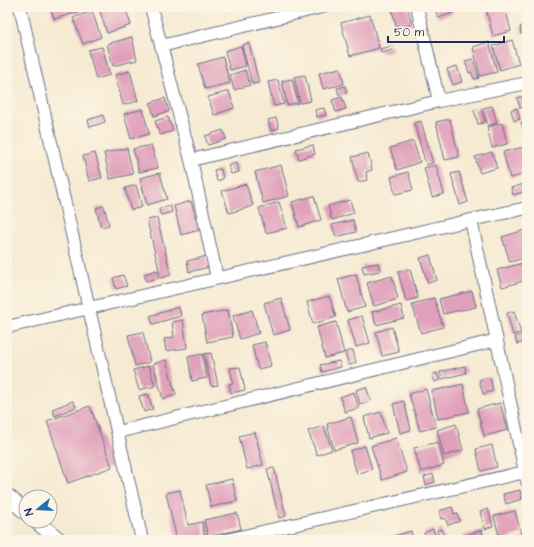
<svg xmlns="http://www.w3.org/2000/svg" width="534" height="547" viewBox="0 0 534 547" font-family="'Architects Daughter',sans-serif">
<rect width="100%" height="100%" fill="#fcf5e5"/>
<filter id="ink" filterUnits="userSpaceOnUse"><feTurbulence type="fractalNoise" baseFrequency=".025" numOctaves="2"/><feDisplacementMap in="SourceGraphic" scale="8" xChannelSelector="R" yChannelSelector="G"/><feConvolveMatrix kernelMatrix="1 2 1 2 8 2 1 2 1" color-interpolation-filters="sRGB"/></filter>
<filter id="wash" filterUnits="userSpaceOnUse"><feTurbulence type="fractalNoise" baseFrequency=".012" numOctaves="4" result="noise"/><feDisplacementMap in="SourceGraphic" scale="16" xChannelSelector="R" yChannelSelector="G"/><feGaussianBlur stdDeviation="0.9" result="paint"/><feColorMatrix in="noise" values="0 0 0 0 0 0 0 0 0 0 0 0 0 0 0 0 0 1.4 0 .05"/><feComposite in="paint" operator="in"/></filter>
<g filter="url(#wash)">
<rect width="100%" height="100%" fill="#f6ead2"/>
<g id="blocks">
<!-- building -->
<path fill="#e09fba" d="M50,7H96L54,19Z
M104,7H125L131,25L107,33L99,9Z
M391,7H407L412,24L397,29Z
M435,7H451L453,13L438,18Z
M494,7H505L511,31L493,36L486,9Z
M92,11L101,37L83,44L73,18Z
M370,15L379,48L350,56L341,23Z
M527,24V32L521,34L520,27Z
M132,37L137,60L113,66L107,44Z
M512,40L519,64L500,70L493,46Z
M489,42L497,72L480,76L473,47Z
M249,43L259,83L252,84L242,45Z
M241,46L246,66L230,70L225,51Z
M392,46L393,50L381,53L380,49Z
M102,47L110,75L96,79L88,50Z
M223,57L230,83L205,89L198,64Z
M473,59L479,78L474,79L471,72L469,73L465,61Z
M457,66L462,82L453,85L447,69Z
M340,68L344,84L323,89L319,73Z
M245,70L250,85L234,90L230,75Z
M130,71L138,101L123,105L115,75Z
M305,75L311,101L300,103L294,77Z
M292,79L298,103L287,105L282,81Z
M278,80L284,104L274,106L268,82Z
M345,86L347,93L339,95L337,88Z
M229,91L234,108L214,115L208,97Z
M527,95V106L520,108L517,98Z
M342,97L346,109L336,112L332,100Z
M165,98L169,111L154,116L150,103Z
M492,106L497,123L488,126L483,108Z
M324,108L326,115L317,117L315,110Z
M481,108L485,122L478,124L474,110Z
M517,108L520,119L514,121L511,110Z
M143,109L149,134L131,139L124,114Z
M103,115L105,122L90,127L88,120Z
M168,117L173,131L160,135L155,121Z
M276,118L279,128L271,131L268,120Z
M450,119L459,157L445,160L436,122Z
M421,121L433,163L426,165L414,123Z
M527,121V141L521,122Z
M502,123L507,144L492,148L487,127Z
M223,130L226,139L208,145L205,136Z
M413,141L420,162L397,170L390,148Z
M151,145L158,168L139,172L133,149Z
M313,145L315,154L299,159L296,149Z
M524,147L527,157V174L510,178L503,152Z
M127,148L133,174L110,179L104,153Z
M492,152L497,168L480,173L475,157Z
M95,153L102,178L89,181L83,156Z
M368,153L372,170L366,172L367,180L358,182L352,157Z
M237,163L239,172L231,174L228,165Z
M281,165L289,196L263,203L255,172Z
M436,165L444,194L432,197L424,168Z
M221,169L223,179L217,181L214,170Z
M408,172L413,190L395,194L391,177Z
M459,172L468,202L460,205L451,174Z
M160,173L167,199L147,205L140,178Z
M527,183V191L513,195L511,188Z
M246,184L253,206L229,213L222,191Z
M136,185L142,207L131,210L125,188Z
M314,196L321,220L299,227L292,202Z
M350,200L354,213L332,220L328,206Z
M191,201L199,230L181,235L174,206Z
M279,202L287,228L266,233L259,208Z
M170,205L172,212L161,215L159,209Z
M104,206L109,225L101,227L96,208Z
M157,218L171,275L161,278L147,220Z
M353,220L356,232L336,237L332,225Z
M525,230L527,235V257L510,262L502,237Z
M430,255L437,280L428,283L420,258Z
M207,256L209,267L189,272L187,261Z
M527,262V280L502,287L497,270Z
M378,263L380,271L364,274L362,266Z
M410,269L418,298L406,301L398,272Z
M157,270L159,278L146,281L144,274Z
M356,274L365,307L347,312L338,279Z
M123,275L127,286L116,289L113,278Z
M392,276L398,299L374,306L367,283Z
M472,291L476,307L443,314L439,299Z
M329,296L336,317L313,324L307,302Z
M281,298L290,330L273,335L264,303Z
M434,298L443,327L421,333L412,304Z
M401,305L404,318L376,325L372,312Z
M179,307L181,316L153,324L150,316Z
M228,310L233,337L207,342L202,315Z
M252,310L259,333L240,339L233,316Z
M514,311L521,333L513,335L507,313Z
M362,316L370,343L356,347L348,320Z
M183,320L187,348L166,351L164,339L174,337L172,322Z
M336,322L344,353L325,358L317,327Z
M392,327L399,352L382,356L376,332Z
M143,332L150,362L135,366L128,335Z
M526,334L527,342L517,344L515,337Z
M265,342L271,366L258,369L252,345Z
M353,350L356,363L349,365L345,352Z
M211,353L218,385L211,386L204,354Z
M202,354L207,378L192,381L188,357Z
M166,360L176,395L163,399L153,364Z
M339,361L341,367L322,372L320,365Z
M149,366L155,386L139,390L133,370Z
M465,366L466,373L442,379L440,372Z
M240,367L245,390L231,393L229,384L233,383L230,368Z
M527,370V388H526L522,372Z
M437,373L440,380L435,382L432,375Z
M490,377L493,391L483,394L479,380Z
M463,384L469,412L438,419L432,391Z
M366,387L371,401L360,404L356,390Z
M426,389L436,427L420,431L409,394Z
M354,392L359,408L345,412L340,397Z
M148,394L153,409L144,412L139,396Z
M73,401L76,407L55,416L52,409Z
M404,401L411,430L400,433L393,404Z
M500,403L508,430L484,436L477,409Z
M90,406L112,467L68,483L47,421Z
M381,412L387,433L369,438L364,417Z
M351,417L358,443L334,450L327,424Z
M456,424L463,450L444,456L437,430Z
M324,426L332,450L317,455L308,431Z
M255,432L263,465L247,469L239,436Z
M396,438L407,472L382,480L371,446Z
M438,442L444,465L421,472L414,448Z
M492,445L497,467L481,471L476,449Z
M365,446L372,469L357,474L350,451Z
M274,468L286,516L279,518L267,469Z
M433,474L435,482L426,485L424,477Z
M232,479L237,501L211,507L206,485Z
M180,490L188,525L202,522L205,537L192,540H177L166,493Z
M520,490L522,499L506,504L503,494Z
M452,507L454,514L457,513L460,521L448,525L445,518L441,519L439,511Z
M488,509L493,526L485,529L480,511Z
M515,511L521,534L500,540L494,516Z
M237,513L241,529L208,537L204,520Z
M433,529L437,540H426L424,533Z
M442,529L445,540H440L437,530Z
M482,530L484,540H464L463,536Z
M411,531L413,540H392L391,537Z"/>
</g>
</g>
<g filter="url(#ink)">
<use href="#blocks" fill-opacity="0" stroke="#687087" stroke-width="1"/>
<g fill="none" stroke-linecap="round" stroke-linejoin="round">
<defs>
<path id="minor" d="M20,7L142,540
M151,7L191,160L217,278
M417,7L439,101
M161,46L322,7
M191,160L439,101L527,83
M471,220L527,481
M7,327L471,220L527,208
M118,432L497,340
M227,540L525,472"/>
<path id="tertiary" d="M7,496L26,512
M36,521L59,540"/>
</defs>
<!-- minor casing -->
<use href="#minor" stroke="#687087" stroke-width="14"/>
<!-- tertiary casing -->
<use href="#tertiary" stroke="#687087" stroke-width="17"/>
<!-- minor -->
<use href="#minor" stroke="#fff" stroke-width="12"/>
<!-- tertiary -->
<use href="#tertiary" stroke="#fff" stroke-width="15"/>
</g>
</g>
<!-- margin -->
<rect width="534" height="547" fill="none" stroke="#fcf5e5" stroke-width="24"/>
<!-- north arrow -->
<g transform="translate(38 509) rotate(252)"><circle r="19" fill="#fcf5e5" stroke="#a2a6af"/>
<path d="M0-3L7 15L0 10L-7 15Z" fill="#1f6fb2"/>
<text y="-6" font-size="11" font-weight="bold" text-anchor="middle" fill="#1b2f5e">N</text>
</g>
<!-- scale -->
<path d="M388 36v6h116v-6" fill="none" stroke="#1b2f5e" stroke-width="2"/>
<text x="394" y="36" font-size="12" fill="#1b2f5e" stroke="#fcf5e5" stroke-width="3" paint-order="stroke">50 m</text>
</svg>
